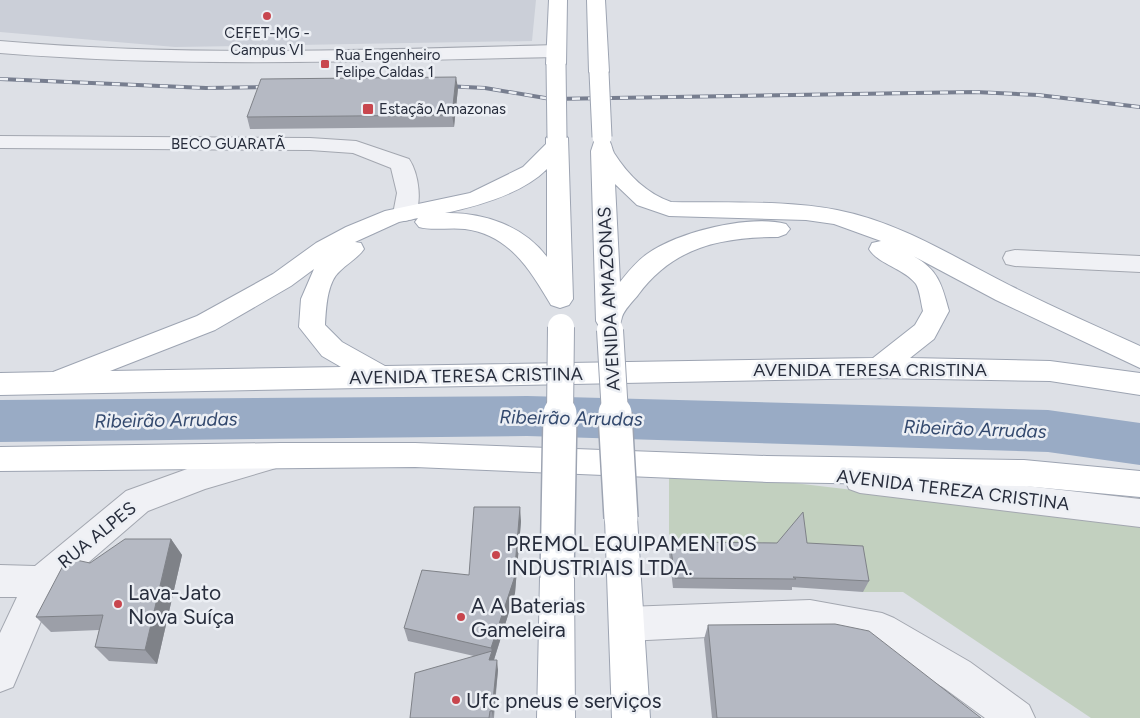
<svg xmlns="http://www.w3.org/2000/svg" width="1140" height="718" viewBox="0 0 1140 718" font-family="Figtree,sans-serif">
<rect width="100%" height="100%" fill="#dde0e6"/>
<!-- built -->
<path fill="#cbcfd8" d="M0,0H536L532,41L175,47L0,32Z"/>
<!-- green -->
<path fill="#c2d0bf" d="M669,477L777,481L1140,524V718H1091L903,592H863L857,557L669,553Z"/>
<g fill="none" stroke-linecap="round" stroke-linejoin="round">
<!-- river -->
<path fill="#99abc5" fill-rule="evenodd" d="M527,396L1048,410L1140,423V465L1048,452L527,436L0,442V400Z"/>
<defs>
<path id="minor" d="M0,41C185,57 370,50 556,45L563,47L565,51L563,55L556,57C370,61 185,68 0,53Z
M0,136L310,138L356,141L409,159C419,174 423,204 413,219L405,221L397,219L393,214L397,193L391,168L353,153L310,150L0,148Z
M1015,250L1140,256V272L1015,266L1006,264L1003,258L1006,252Z
M265,447L276,450L280,459L276,468L205,489L148,511L53,593L13,687L0,692V633L17,597H0V565L35,566L126,491L201,464Z
M860,467L1140,499V527L860,493L849,489L845,480L849,471Z
M810,600L882,613L894,618L970,662L1029,705L1035,718H985L944,688L875,646L810,632L627,641L615,636L609,624L615,612L627,607Z"/>
<path id="major" d="M549,0H567L566,64L563,68H549L546,64Z
M587,0H605L609,72L606,76H592L589,72Z
M557,132L564,134L568,138L573,299L569,305L560,308L551,305C530,270 510,235 465,229C449,227 433,231 419,227L415,222L418,218L399,222L355,242L361,243L364,249C358,258 348,263 340,271C327,282 326,308 325,325L342,342L385,366L873,358L915,325L923,311C921,303 920,291 916,284C904,268 879,265 869,249L872,243L881,241L834,224L806,220L669,216L637,205L615,184L620,282C628,272 636,262 647,254C678,232 749,214 786,224L790,229L786,234L778,237C721,237 673,247 638,295C633,301 624,310 622,317C621,321 621,323 618,328L609,330L600,328L596,321L591,151L594,142L602,141L610,142C612,146 612,149 614,153C628,175 646,193 671,202C724,203 786,200 837,210C900,222 957,259 1013,287C1055,308 1098,327 1140,346V368L996,300L919,259L913,256C938,269 942,285 949,311L934,339L910,358L1050,361L1140,373V395L1050,381L879,378L0,395V373L53,372L197,316L273,274L316,243L346,227L385,211L470,193L523,167L546,144V138L550,134ZM547,169V257C524,226 483,212 445,213C478,206 522,194 547,169ZM314,269L301,299L299,327L322,356L341,367L110,371L215,330L291,286Z
M281,443H415L767,456L1024,460L1140,471V497L1024,486L767,482L415,467L0,471V447Z
M621,504L632,508L637,518L650,718H612L605,518L610,508Z
M557,563L569,567L574,578L575,718H537L540,578L545,567Z"/>
</defs>
<!-- minor casing -->
<use href="#minor" stroke="#a3a7b0" stroke-width="2"/>
<!-- major casing -->
<use href="#major" stroke="#9da4b2" stroke-width="2"/>
<!-- minor -->
<use href="#minor" fill="#f0f1f5" fill-rule="evenodd"/>
<!-- major -->
<use href="#major" fill="#fff" fill-rule="evenodd"/>
<defs>
<path id="rail" d="M0,79L206,88L272,87
M445,86L485,88L551,99L975,92L1038,95L1140,107"/>
</defs>
<!-- rail casing -->
<use href="#rail" stroke="#777e8f" stroke-width="4"/>
<!-- rail -->
<use href="#rail" stroke="#eceff4" stroke-width="2.5" stroke-dasharray="8" stroke-linecap="butt"/>
<defs>
<path id="major-bridge-far2" d="M556,64L557,138
M599,72L602,137"/>
<path id="major-bridge-far1" d="M610,330L615,414
M560,414L561,327"/>
<path id="major-bridge" d="M615,413L621,518
M557,578L560,413"/>
</defs>
<!-- major-bridge-far2 casing -->
<use href="#major-bridge-far2" stroke="#9da4b2" stroke-width="21" stroke-linecap="butt"/>
<!-- major-bridge-far1 casing -->
<use href="#major-bridge-far1" stroke="#9da4b2" stroke-width="28" stroke-linecap="butt"/>
<!-- major-bridge casing -->
<use href="#major-bridge" stroke="#9da4b2" stroke-width="36" stroke-linecap="butt"/>
<!-- major-bridge-far2 -->
<use href="#major-bridge-far2" stroke="#fff" stroke-width="19"/>
<!-- major-bridge-far1 -->
<use href="#major-bridge-far1" stroke="#fff" stroke-width="26"/>
<!-- major-bridge -->
<use href="#major-bridge" stroke="#fff" stroke-width="33"/>
</g>
<!-- wall -->
<path fill="#9c9fa8" d="M458,88L454,127L250,129L247,117Z
M521,521L515,593L494,660L498,670L494,718H410L474,656L408,641L404,628L469,575Z
M171,539L182,555L157,664L109,661L95,647L99,630L51,632L36,617L90,563Z
M670,542L777,543H807L869,581L863,592L792,587V590L673,588L669,553Z
M708,625L981,718H712L704,639Z"/>
<!-- shaded-wall -->
<path fill="#7f8288" d="M456,77L458,88L454,127L452,115Z
M520,507L521,521L515,593L491,669L489,660L492,651L491,648Z
M171,539L182,555L157,664L145,650Z
M497,660L498,670L493,718L492,711Z"/>
<!-- building -->
<path fill="#b5b9c3" stroke="#7f8288" d="M456,77L452,115L247,117L261,79Z
M474,507H520L514,579L491,648L404,628L422,570L469,575Z
M803,512L807,543L863,546L869,581L793,577L796,579L675,578L670,542L777,543Z
M125,539H171L145,650L95,647L103,615L36,617L67,558L90,563Z
M835,624L869,631L981,718H717L708,625Z
M492,651L489,660H497L492,711H490L489,718H410L415,673Z"/>
<!-- markers -->
<g fill="#c8464e" stroke="#eceff4" stroke-width="2">
<circle cx="267" cy="16" r="5"/>
<rect x="320" y="59" width="10" height="10" rx="2.5"/>
<rect x="362" y="103" width="12" height="12" rx="2.5"/>
<circle cx="496" cy="555" r="5"/>
<circle cx="118" cy="604" r="5"/>
<circle cx="461" cy="617" r="5"/>
<circle cx="456" cy="700" r="5"/>
</g>
<g text-anchor="middle" dominant-baseline="central" stroke-width="5" stroke-linejoin="round" paint-order="stroke">
<!-- far-poi labels -->
<g font-size="15" fill="#272d3c" stroke="#eceff4" text-anchor="start">
<text x="267" y="33" text-anchor="middle">CEFET-MG -<tspan x="267" dy="17">Campus VI</tspan></text>
<text x="335" y="55">Rua Engenheiro<tspan x="335" dy="17">Felipe Caldas 1</tspan></text>
<text x="379" y="109">Estação Amazonas</text>
</g>
<!-- far-street labels -->
<g font-size="15" fill="#272d3c" stroke="#eceff4">
<text x="228" y="144">BECO GUARATÃ</text>
</g>
<!-- street labels -->
<g font-size="18" fill="#272d3c" stroke="#eceff4">
<text transform="translate(609 299) rotate(-93)">AVENIDA AMAZONAS</text>
<text x="870" y="370">AVENIDA TERESA CRISTINA</text>
<text transform="translate(466 376) rotate(-1)">AVENIDA TERESA CRISTINA</text>
<text transform="translate(953 490) rotate(7)">AVENIDA TEREZA CRISTINA</text>
<text transform="translate(97 535) rotate(-39)">RUA ALPES</text>
</g>
<!-- water labels -->
<g font-size="19" font-style="italic" fill="#33496e" stroke="#eceff4">
<text transform="translate(571 418) rotate(1)">Ribeirão Arrudas</text>
<text transform="translate(166 420) rotate(-1)">Ribeirão Arrudas</text>
<text transform="translate(975 429) rotate(2)">Ribeirão Arrudas</text>
</g>
<!-- near-poi labels -->
<g font-size="21" fill="#272d3c" stroke="#eceff4" text-anchor="start">
<text x="506" y="543">PREMOL EQUIPAMENTOS<tspan x="506" dy="24">INDUSTRIAIS LTDA.</tspan></text>
<text x="128" y="592">Lava-Jato<tspan x="128" dy="24">Nova Suíça</tspan></text>
<text x="471" y="605">A A Baterias<tspan x="471" dy="24">Gameleira</tspan></text>
<text x="466" y="700">Ufc pneus e serviços</text>
</g>
</g>
</svg>
